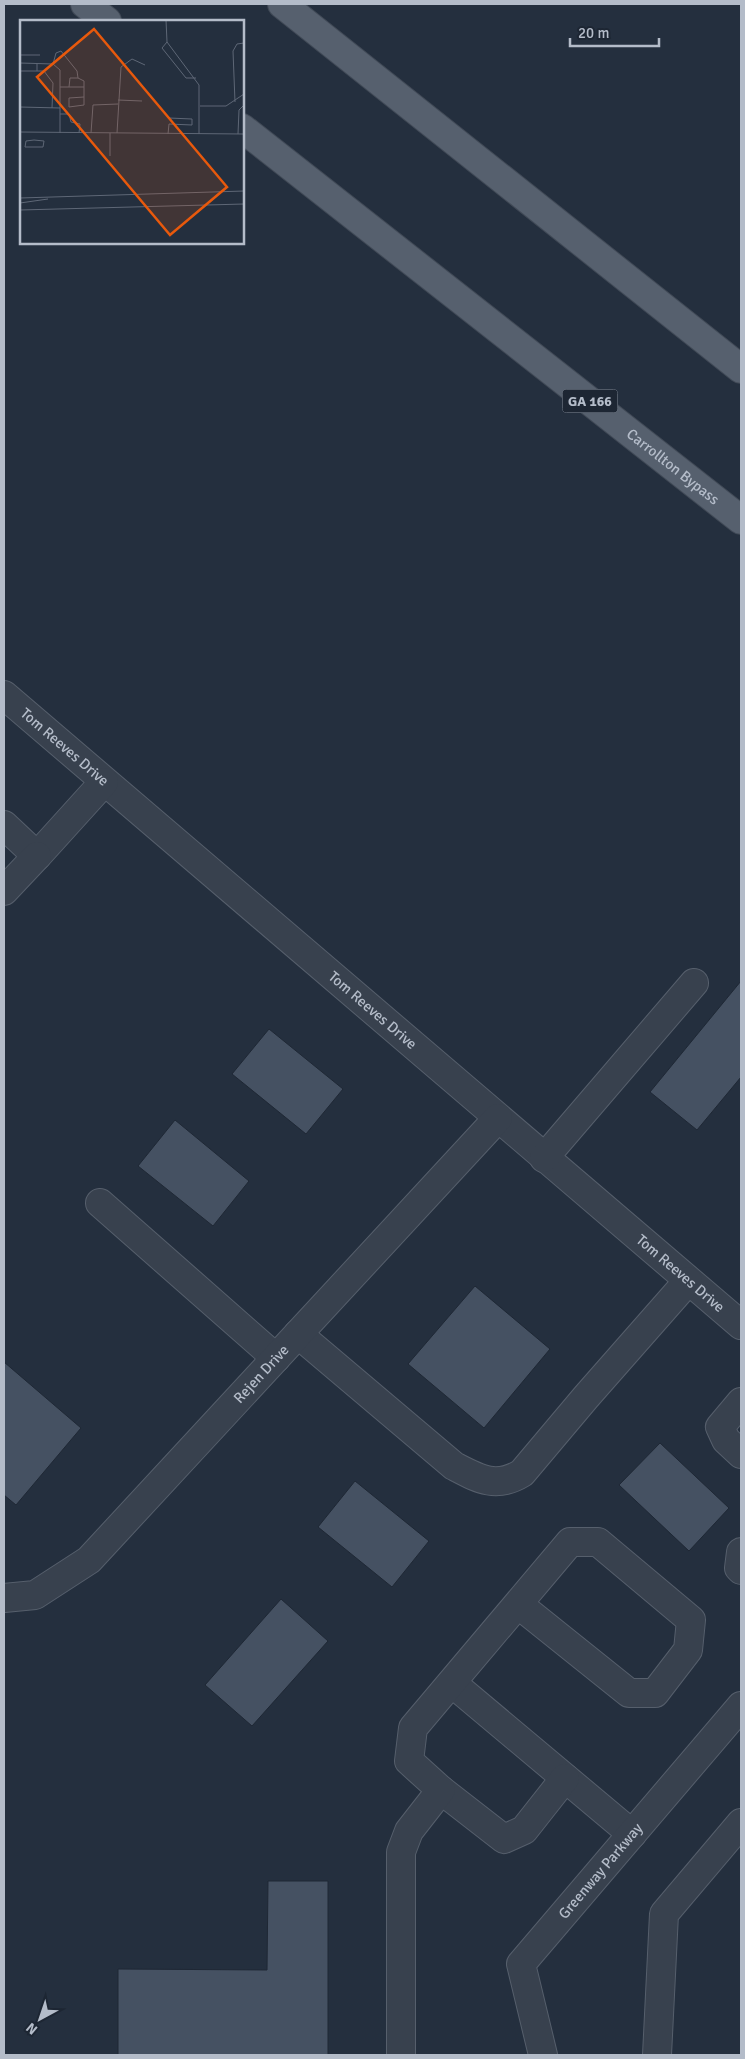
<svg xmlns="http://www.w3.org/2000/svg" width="745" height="2059" viewBox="0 0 745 2059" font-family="Signika,sans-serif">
<rect width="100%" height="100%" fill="#242f3e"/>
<!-- building -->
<path fill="#455162" stroke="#1f2835" d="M741,981V1077L697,1130L650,1092Z
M269,1029L343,1089L306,1134L232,1074Z
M175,1120L249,1181L213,1226L138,1166Z
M475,1286L550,1349L484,1428L408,1364Z
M4,1362L81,1428L16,1505L4,1495Z
M660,1443L729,1508L689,1551L619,1485Z
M355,1481L429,1541L392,1587L318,1527Z
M281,1599L328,1641L252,1726L205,1685Z
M268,1881H328V2055H118V1969L267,1970Z"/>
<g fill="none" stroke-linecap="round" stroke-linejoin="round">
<defs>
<g id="minor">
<path id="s1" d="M4,695L741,1325"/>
<path d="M4,825L37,856L104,782"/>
<path d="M4,891L37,856"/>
<path d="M544,1158L694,983"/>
<path d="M100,1203L276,1358"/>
<path d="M298,1334L454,1466C479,1479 496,1489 522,1473L586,1397L688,1281"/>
<path d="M741,1402L720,1427L726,1440L741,1454"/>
<path d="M741,1552L739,1568L741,1570"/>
<path id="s2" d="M4,1598L35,1595L89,1560L498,1118"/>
<path d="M452,1683L632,1834"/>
<path d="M441,1790L504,1839L524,1830L565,1778"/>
<path d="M401,2055V1852L409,1831L441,1790L409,1761L413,1728L570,1542H598L691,1620L688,1650L655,1693H629L518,1604"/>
<path id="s3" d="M543,2055L521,1964L741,1706"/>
<path d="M657,2055L664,1914L741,1823"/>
</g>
<g id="major">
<path d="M85,4L107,21"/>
<path d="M282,4L741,369"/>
<path id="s4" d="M242,128L741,520"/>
</g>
</defs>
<!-- minor casing -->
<use href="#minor" stroke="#565f6c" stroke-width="30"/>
<!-- major casing -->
<use href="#major" stroke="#414a57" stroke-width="30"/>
<!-- minor -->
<use href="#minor" stroke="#38414e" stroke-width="28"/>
<!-- major -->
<use href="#major" stroke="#56606e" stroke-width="28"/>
</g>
<g text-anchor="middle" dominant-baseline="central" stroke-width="4.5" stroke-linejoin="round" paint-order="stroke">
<!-- shield labels -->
<rect fill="#1d2633" stroke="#878f9c" stroke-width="1" x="562.5" y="389.5" width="55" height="23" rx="4"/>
<g font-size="14" font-weight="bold" fill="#b4bcc9">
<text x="590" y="401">GA 166</text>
</g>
<!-- street labels -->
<g font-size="15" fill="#b4bcc9" stroke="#1d2633">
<text stroke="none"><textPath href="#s4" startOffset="548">Carrollton Bypass</textPath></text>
<text stroke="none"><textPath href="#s1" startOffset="80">Tom Reeves Drive</textPath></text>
<text stroke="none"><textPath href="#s1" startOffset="485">Tom Reeves Drive</textPath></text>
<text stroke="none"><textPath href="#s1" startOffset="890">Tom Reeves Drive</textPath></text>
<text stroke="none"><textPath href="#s2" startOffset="349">Rejen Drive</textPath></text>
<text stroke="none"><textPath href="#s3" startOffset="216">Greenway Parkway</textPath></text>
</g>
</g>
<!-- overview -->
<g transform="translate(20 20)">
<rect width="224" height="224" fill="#242f3e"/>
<path fill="none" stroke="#5e6776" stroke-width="1" d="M146,0L147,22L179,65V114M147,22L142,28L166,58H176M0,35H20M0,43L33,44L40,50V113M33,44L36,33L41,31L57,51L58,58L64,61V85L49,87V78L64,77M0,51H17V44M17,51H24L33,63L32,88M40,67H64M49,67L50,58H58M98,80L122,81M215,82L213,31L217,24L224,23M180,86H206L224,74M0,87L40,88M40,94H49L51,102L60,104L59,113M149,98L172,99M0,112L224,114M71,113L73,85L98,84M97,113L101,47L112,39L125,45M148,114L149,104L172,105V99M218,114L219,90L224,85M14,120L24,121L23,127H5L6,121ZM90,136V113M0,178L224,171M0,183L28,179M0,190L224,184"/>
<path fill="#e8590c" fill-opacity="0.15" stroke="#e8590c" stroke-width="2.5" d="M74,9L207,167L150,215L17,57Z"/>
<rect width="224" height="224" fill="none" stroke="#b4bcc9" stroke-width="2.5"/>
</g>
<!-- border -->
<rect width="745" height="2059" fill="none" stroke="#b4bcc9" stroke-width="10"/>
<!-- north arrow -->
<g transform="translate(40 2019) rotate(220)" stroke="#1d2633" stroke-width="4" paint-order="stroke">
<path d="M0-4L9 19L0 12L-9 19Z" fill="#b4bcc9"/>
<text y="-8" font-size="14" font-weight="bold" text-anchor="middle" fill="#b4bcc9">N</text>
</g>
<!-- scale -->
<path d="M570 38v8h89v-8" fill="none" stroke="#b4bcc9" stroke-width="2.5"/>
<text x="578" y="38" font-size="15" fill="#b4bcc9" stroke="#1d2633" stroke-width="4" paint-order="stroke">20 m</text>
</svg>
